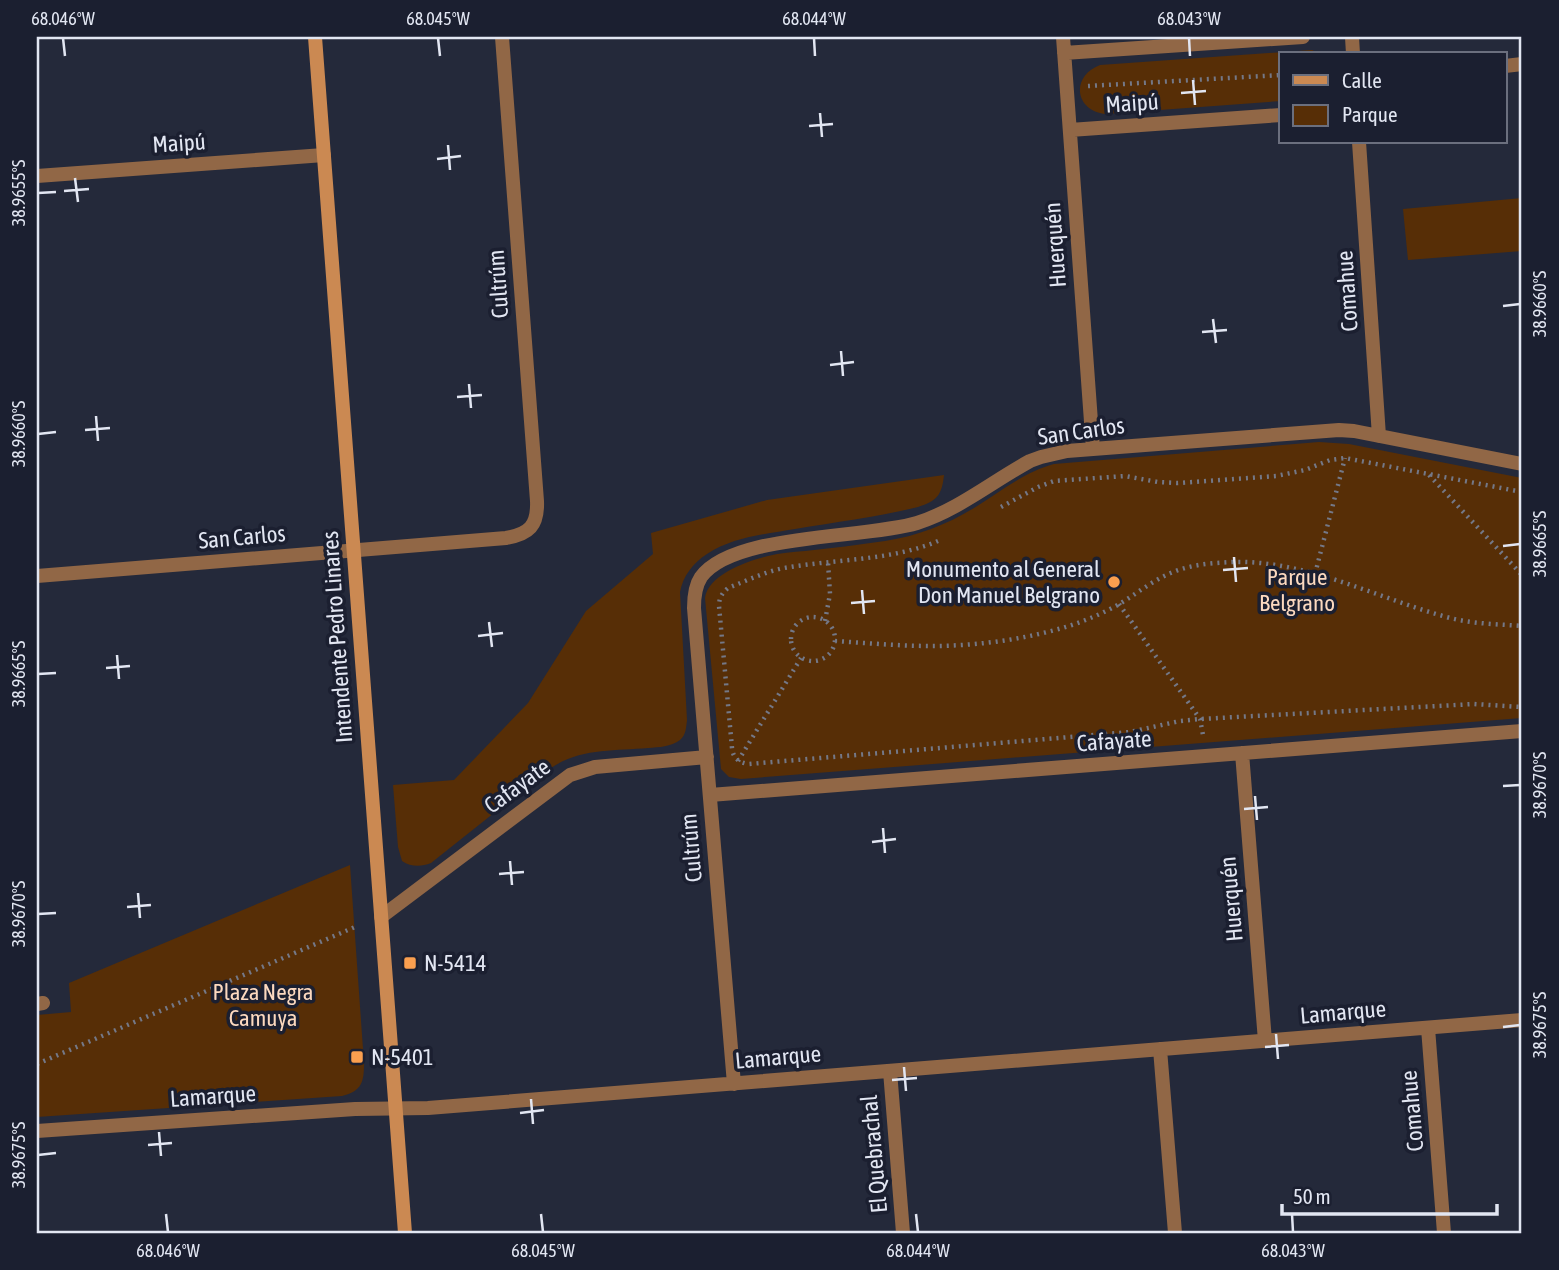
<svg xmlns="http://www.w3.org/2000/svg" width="1559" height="1270" viewBox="0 0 1559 1270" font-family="'Asap Condensed',sans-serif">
<rect width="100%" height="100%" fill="#24293a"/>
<!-- green -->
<path fill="#572e06" d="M1312,50L1320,54H1281V101L1105,114C1074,110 1071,76 1100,65Z
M1522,198V251L1408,260L1403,209Z
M1319,442L1349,444L1522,478V718L741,779L729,777L721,769L705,598C708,575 747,561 768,556C780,553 793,552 805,551C832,548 858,545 885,541C917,536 946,525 974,508C1000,492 1024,472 1054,464Z
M944,475C942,495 937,501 918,507C878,517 836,522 795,529C766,534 733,537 707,554C693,563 683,576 680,592L687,720C686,728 686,735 680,740C671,747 659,747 648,748C613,751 578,748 548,770L431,863C421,867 411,867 402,861L398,847L393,785L454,780L528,703L586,611L653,554L651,533L767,500Z
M350,865L364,1063C364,1082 362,1091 342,1096L37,1117V1015L71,1012L69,983Z"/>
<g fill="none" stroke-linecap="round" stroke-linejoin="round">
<!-- path -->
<path stroke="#747887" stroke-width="4.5" stroke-dasharray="2 5" stroke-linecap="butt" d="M1088,86L1281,75
M1429,475L1522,575
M1001,507L1038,487L1054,481L1125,476L1158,482L1178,483L1276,476L1305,470L1330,460L1345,458L1522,492
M938,541C891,561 834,559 784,568C764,572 746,581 728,588C722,593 719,598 719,606L732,748C733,758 739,763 749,764L1130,732L1180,721L1200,719L1474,704L1521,707
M1315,574L1345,458
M1119,604L1200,719L1203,735
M791 639a22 22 0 1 1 44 0a22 22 0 1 1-44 0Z
M825,621L830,594L828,562
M835,641C867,643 899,646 931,646C978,646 1028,639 1072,625C1089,619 1106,612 1121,603C1139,592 1156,578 1176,571C1194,564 1214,563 1233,562C1305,560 1375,597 1443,616C1469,624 1496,624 1522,626
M738,761L801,658
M37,1064L355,927"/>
<!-- street -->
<path stroke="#916746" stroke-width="14" d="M1063,37L1093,449
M1352,37L1353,54
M1064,53L1303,37
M1505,66L1522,64
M1070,130L1281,115
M1359,142L1379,436
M37,176L324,155
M37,576L506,538C529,534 538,526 537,501L502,37
M1242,753L1265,1041
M710,795L1522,731
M381,917L570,775L595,767L707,757
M37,1004L43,1003
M1428,1028L1444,1233
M1160,1049L1175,1233
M890,1071L903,1233
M734,1084L694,608C694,597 695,586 701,577C733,533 864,539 917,523C958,510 993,481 1030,461L1041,457L1067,451L1339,430L1354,431L1522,464
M37,1131L355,1109L428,1108L1522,1020"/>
<!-- secondary -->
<path stroke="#cb8952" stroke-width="14" d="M315,37L405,1233"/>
</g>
<!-- ticks -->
<path fill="none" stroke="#e2e6f2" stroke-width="2.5" d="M63,38L65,56M438,38L440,56M814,38L815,56M1189,38L1190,56M1193,80L1195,105M1181,93L1206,91M820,113L822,137M809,126L833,124M448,145L450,170M437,159L461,156M75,178L78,202M64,191L89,189M38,193L56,192M1503,306L1520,304M1213,319L1216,343M1202,332L1227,330M841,351L843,376M830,365L854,362M469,384L471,408M457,397L482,395M96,416L98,441M85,430L110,428M38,434L56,432M1503,546L1520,544M1234,557L1236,582M1223,570L1248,568M862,590L864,614M851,603L875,601M489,622L492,647M478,636L503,633M117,655L119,679M106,668L130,666M38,674L56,673M1503,786L1520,785M1255,796L1257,820M1244,809L1268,807M883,828L885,853M872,842L896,839M510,861L512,885M499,874L524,872M138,893L140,918M127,907L151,905M38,914L56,913M1503,1027L1520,1025M1276,1034L1278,1059M1265,1047L1289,1045M904,1067L906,1091M892,1080L917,1078M531,1099L533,1124M520,1113L544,1110M159,1132L161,1156M148,1145L172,1143M38,1155L56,1153M166,1214L168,1232M541,1214L543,1232M916,1214L918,1232M1292,1214L1293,1232"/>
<!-- markers -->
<g fill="#fa9f4f" stroke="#1b1f30" stroke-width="2.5">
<circle cx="1114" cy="582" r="7"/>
<rect x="403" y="956" width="14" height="14" rx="3.5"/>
<rect x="350" y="1050" width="14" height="14" rx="3.5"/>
</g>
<g text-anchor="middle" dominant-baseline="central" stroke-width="7" stroke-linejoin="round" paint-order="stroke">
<!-- street labels -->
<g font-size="23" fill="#e2e6f2" stroke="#1b1f30">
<text transform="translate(1132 103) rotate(-4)">Maipú</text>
<text transform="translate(179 143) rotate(-4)">Maipú</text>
<text transform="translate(1055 245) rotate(-94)">Huerquén</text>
<text transform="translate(498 284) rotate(-94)">Cultrúm</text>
<text transform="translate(1347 291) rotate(-94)">Comahue</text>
<text transform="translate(1081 431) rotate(-8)">San Carlos</text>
<text transform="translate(242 537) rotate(-5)">San Carlos</text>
<text transform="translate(337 637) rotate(-94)">Intendente Pedro Linares</text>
<text transform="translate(1114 741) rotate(-4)">Cafayate</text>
<text transform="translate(517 786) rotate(-36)">Cafayate</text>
<text transform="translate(691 848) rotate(-95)">Cultrúm</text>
<text transform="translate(1231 899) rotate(-95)">Huerquén</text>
<text transform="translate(1343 1012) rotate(-5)">Lamarque</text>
<text transform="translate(778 1057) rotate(-5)">Lamarque</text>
<text transform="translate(213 1096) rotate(-4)">Lamarque</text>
<text transform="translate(1412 1111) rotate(-95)">Comahue</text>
<text transform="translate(874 1154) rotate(-95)">El Quebrachal</text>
</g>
<!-- poi labels -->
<g font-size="23" fill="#e2e6f2" stroke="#1b1f30" text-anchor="start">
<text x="1100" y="569" text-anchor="end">Monumento al General<tspan x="1100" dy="26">Don Manuel Belgrano</tspan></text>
<text x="424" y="963">N-5414</text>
<text x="371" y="1057">N-5401</text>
</g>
<!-- park labels -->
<g font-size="23" fill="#fcd9bf" stroke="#1b1f30">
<text x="1297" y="577">Parque<tspan x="1297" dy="26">Belgrano</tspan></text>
<text x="263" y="992">Plaza Negra<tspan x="263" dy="26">Camuya</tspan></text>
</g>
</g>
<!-- border -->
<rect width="1559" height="1270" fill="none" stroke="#1b1f30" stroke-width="77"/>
<!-- legend -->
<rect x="1279" y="52" width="228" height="91" fill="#1b1f30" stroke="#6b6f7e" stroke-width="2"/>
<rect x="1293" y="75" width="35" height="10" fill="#cb8952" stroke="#6b6f7e" stroke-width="2"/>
<text x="1342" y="88" font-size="21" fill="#e2e6f2">Calle</text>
<rect x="1293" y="105" width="35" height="21" fill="#572e06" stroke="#6b6f7e" stroke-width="2"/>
<text x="1342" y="122" font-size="21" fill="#e2e6f2">Parque</text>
<!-- scale -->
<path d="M1282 1204v10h215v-10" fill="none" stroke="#e2e6f2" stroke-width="3.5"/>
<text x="1293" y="1204" font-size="21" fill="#e2e6f2" stroke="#1b1f30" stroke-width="5" paint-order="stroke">50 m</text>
<rect x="38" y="38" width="1482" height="1194" fill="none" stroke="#e2e6f2" stroke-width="2.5"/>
<g font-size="18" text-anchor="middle" fill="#e2e6f2">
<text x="63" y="25">68.046°W</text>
<text x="438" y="25">68.045°W</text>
<text x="814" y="25">68.044°W</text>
<text x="1189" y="25">68.043°W</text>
<text transform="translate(19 193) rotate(-90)" y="6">38.9655°S</text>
<text transform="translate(1540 304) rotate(-90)" y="6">38.9660°S</text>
<text transform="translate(19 434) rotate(-90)" y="6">38.9660°S</text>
<text transform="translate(1540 544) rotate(-90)" y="6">38.9665°S</text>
<text transform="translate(19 674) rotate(-90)" y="6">38.9665°S</text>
<text transform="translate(1540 785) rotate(-90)" y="6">38.9670°S</text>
<text transform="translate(19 914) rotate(-90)" y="6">38.9670°S</text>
<text transform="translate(1540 1025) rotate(-90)" y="6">38.9675°S</text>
<text transform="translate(19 1155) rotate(-90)" y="6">38.9675°S</text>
<text x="168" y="1257">68.046°W</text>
<text x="543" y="1257">68.045°W</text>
<text x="918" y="1257">68.044°W</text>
<text x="1293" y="1257">68.043°W</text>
</g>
</svg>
